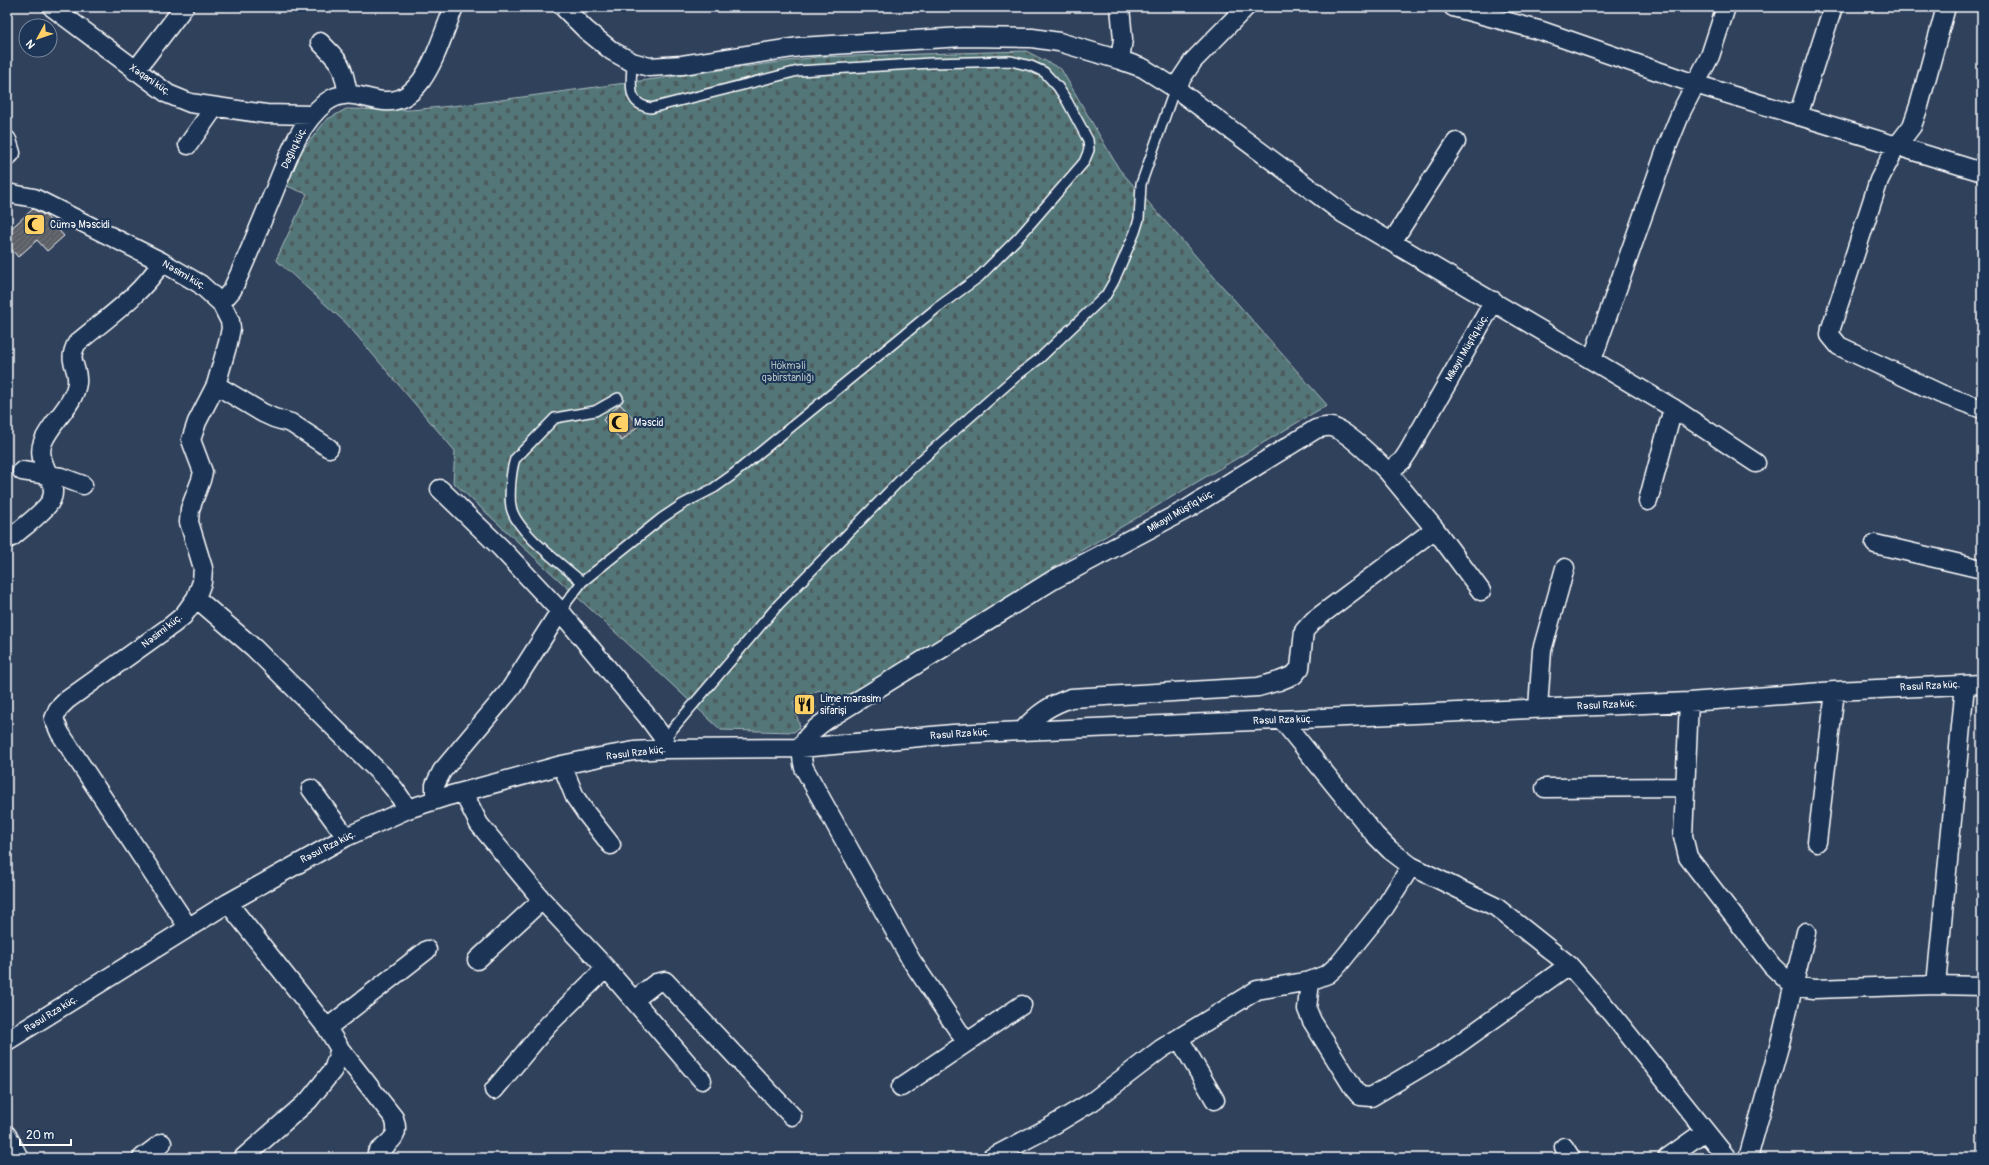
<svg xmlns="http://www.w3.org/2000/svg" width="1989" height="1165" viewBox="0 0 1989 1165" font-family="Pangolin,sans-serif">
<defs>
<pattern id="cemetery-stones" width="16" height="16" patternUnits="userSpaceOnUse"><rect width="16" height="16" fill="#527678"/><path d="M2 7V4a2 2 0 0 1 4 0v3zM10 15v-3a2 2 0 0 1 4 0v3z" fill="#4e5d5e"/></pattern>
<pattern id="building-hatch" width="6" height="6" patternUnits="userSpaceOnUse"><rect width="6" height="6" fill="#5c5e66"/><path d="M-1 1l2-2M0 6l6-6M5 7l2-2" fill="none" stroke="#74767d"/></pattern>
</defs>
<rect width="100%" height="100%" fill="#30415c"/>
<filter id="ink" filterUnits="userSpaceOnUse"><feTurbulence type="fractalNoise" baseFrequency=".025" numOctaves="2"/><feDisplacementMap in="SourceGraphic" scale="8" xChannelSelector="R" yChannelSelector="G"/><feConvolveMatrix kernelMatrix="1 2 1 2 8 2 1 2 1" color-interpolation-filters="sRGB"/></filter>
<g filter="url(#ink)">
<!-- cemetery -->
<path fill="url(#cemetery-stones)" stroke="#a8babc" d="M1026,51L1061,69L1119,169L1327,405L1069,558L836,705L819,690L793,702L800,727L794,732L721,730L453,482L455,451L346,323L276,260L307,194L287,186L298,156L326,120L346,109L411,110L471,104L817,57Z"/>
<!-- building -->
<path fill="url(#building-hatch)" stroke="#fff" d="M33,209L46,216L64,236L47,251L37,240L18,257L7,244V232Z
M620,404L639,425L622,441L603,420Z
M810,696L816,708L803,715L796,704Z"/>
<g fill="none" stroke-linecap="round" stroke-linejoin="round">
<defs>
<path id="lane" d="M582,582C563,565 516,532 511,507C509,495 511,470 515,459L555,418L595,411L618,398
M560,611L582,582L662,518L683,504L714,488L731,476L938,307L979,277L1019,237L1084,162L1089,150L1088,140L1067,101L1058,87L1044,72L1031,66L1011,61L931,63L798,71L651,108C625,104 632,83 632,62
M664,739L779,604L912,468L1019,374L1039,359L1106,295L1114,281L1135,232L1139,219L1141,184L1175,88"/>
<path id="street" d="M52,7L168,94L190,103L266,114L312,115
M563,7L586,30L612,51L632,62L649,67L682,65L799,47L963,37L1032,38L1059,42L1120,60L1143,68L1175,88L1344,214L1673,408L1756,463
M1120,7L1123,39L1120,60
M1453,7L1542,31L1695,84L1982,172
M1946,7L1919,106L1912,126L1896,147L1879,180L1831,328L1830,335L1839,346L1941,394L1982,409
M320,42C342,64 342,64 348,94
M135,71L184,7
M1175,88L1193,61L1246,7
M1798,116L1833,7
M7,140L11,153L7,157
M188,145L214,108
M7,193L34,198L162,262L200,284L221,303L230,321L231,328L228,343L216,385L197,422L191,440L203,472L201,480L190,509L189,522L203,568L202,582L196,598L183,616L172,625L67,700L58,709L54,719L60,733L188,927
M1392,242L1456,142
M221,303L232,290L239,275C251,248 262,221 273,194C287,161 297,126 325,103C358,76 387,127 421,81C436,60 444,31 454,7
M1592,360L1667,147L1682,110L1710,56L1726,7
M216,385L263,413L274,418L291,423L329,448
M22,471L61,477L83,485
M1388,472L1435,529L1481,591
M440,489L501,548L560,611L647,716L664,739L667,749
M1648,501L1673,408
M7,539L12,537C21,529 44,512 50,502C62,483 34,464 43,442C51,422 74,405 77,383C79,365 66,363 77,343C107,318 141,295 162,262
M1875,544L1982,569
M196,598L254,648L385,778L395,790L408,809
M1689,702L1683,836L1688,857L1772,966L1793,986L1814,989L1936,985L1982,986
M1538,708L1542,650L1565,568
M1282,720L1375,835L1390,850L1411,866L1496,907L1569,965L1611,1013L1727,1158
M1023,730C1037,714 1050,705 1071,698L1258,687L1279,681L1294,675L1300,668L1304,631L1313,621L1435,529
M562,765L575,797L586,813L611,845
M1545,788L1685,787
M311,789L346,837
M463,792L479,824L542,900L606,968L702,1080
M435,800V785L442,771L509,691L560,611
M1817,842L1835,691
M228,903L327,1028L340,1049L394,1118C401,1137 390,1141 377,1153L378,1158
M477,960L542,900
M1310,981L1307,1009L1312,1021L1354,1089L1360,1096L1371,1097L1450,1050L1569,965
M1936,985L1965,685
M634,1000L656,983L665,981L792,1116
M327,1028L427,950
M1179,1038L1215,1100
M7,1041L228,903L346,837L408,809L448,796L562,765L600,757L634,751L667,749L801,748L953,734L1689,702L1835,691L1982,684
M966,1042L911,960L804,768C797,742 808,733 828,719L1053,580L1189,508L1316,429C1324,427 1330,425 1337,429C1352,436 1376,460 1388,472L1402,461L1408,452L1494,301
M901,1087L1022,1005
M494,1090L548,1025L606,968
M7,1135L19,1158
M1564,1147L1571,1158
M142,1158L162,1143
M243,1158L309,1100L333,1070L340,1049
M991,1158L1050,1127L1093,1101L1161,1049L1257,990L1310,981L1328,974L1339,964L1385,907L1411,866
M1667,1158L1705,1131
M1748,1158L1780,1043L1806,932"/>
</defs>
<!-- lane casing -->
<use href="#lane" stroke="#fff" stroke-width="12"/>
<!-- street casing -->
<use href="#street" stroke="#fff" stroke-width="21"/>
<!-- lane -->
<use href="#lane" stroke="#1d3557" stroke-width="9"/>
<!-- street -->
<use href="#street" stroke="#1d3557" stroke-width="18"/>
</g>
</g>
<!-- icons -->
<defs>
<symbol id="mosque-square" viewBox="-11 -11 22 22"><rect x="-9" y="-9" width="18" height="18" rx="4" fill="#ffd166" stroke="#1d3557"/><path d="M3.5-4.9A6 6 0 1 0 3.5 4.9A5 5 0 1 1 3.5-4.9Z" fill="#111"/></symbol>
<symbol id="restaurant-square" viewBox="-11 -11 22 22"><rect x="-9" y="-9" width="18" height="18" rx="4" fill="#ffd166" stroke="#1d3557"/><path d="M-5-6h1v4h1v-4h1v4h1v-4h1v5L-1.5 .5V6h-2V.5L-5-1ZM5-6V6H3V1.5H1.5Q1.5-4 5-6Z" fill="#111"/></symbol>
</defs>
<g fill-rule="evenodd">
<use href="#mosque-square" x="22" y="212" width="25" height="25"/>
<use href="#mosque-square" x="606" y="410" width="25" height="25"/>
<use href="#restaurant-square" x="792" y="692" width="25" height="25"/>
</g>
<g text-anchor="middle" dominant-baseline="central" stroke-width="4" stroke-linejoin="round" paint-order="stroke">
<!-- street labels -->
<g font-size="10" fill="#fff" stroke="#1d3557">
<text transform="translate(150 80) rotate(34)">Xəqani küç.</text>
<text transform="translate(294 148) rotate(-64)">Dağlıq küç.</text>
<text transform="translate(184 275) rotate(30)">Nəsimi küç.</text>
<text transform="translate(1467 348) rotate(-60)">Mikayıl Müşfiq küç.</text>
<text transform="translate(1181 511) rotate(-30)">Mikayıl Müşfiq küç.</text>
<text transform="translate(162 631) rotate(-38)">Nəsimi küç.</text>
<text transform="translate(1930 686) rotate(-3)">Rəsul Rza küç.</text>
<text transform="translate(1607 705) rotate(-3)">Rəsul Rza küç.</text>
<text transform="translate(1283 720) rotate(-2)">Rəsul Rza küç.</text>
<text transform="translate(960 734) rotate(-4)">Rəsul Rza küç.</text>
<text transform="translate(636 753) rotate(-7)">Rəsul Rza küç.</text>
<text transform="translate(328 847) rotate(-27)">Rəsul Rza küç.</text>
<text transform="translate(51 1014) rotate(-32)">Rəsul Rza küç.</text>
</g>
<!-- poi labels -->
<g font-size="10" fill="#fff" stroke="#1d3557" text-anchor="start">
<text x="50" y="225">Cümə Məscidi</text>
<text x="634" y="423">Məscid</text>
<text x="820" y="699">Lime mərasim<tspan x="820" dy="12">sifarişi</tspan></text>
</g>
<!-- park labels -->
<g font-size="10" fill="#b1c1c2" stroke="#1d3557">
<text x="788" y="366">Hökməli<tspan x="788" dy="12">qəbirstanlığı</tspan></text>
</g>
</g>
<!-- margin -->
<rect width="1989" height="1165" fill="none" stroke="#1d3557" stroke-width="24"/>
<rect x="12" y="12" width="1965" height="1141" fill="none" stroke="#fff" stroke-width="1.5" filter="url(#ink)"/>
<!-- north arrow -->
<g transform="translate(38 38) rotate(230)"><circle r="19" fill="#1d3557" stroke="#77869a"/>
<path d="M0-3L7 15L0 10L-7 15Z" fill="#ffd166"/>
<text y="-6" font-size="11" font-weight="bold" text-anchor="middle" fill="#ffffff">N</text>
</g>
<!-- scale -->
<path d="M20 1139v6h51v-6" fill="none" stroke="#ffffff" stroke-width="2"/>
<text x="26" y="1139" font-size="12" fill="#ffffff" stroke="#1d3557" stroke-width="3" paint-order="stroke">20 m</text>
</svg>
